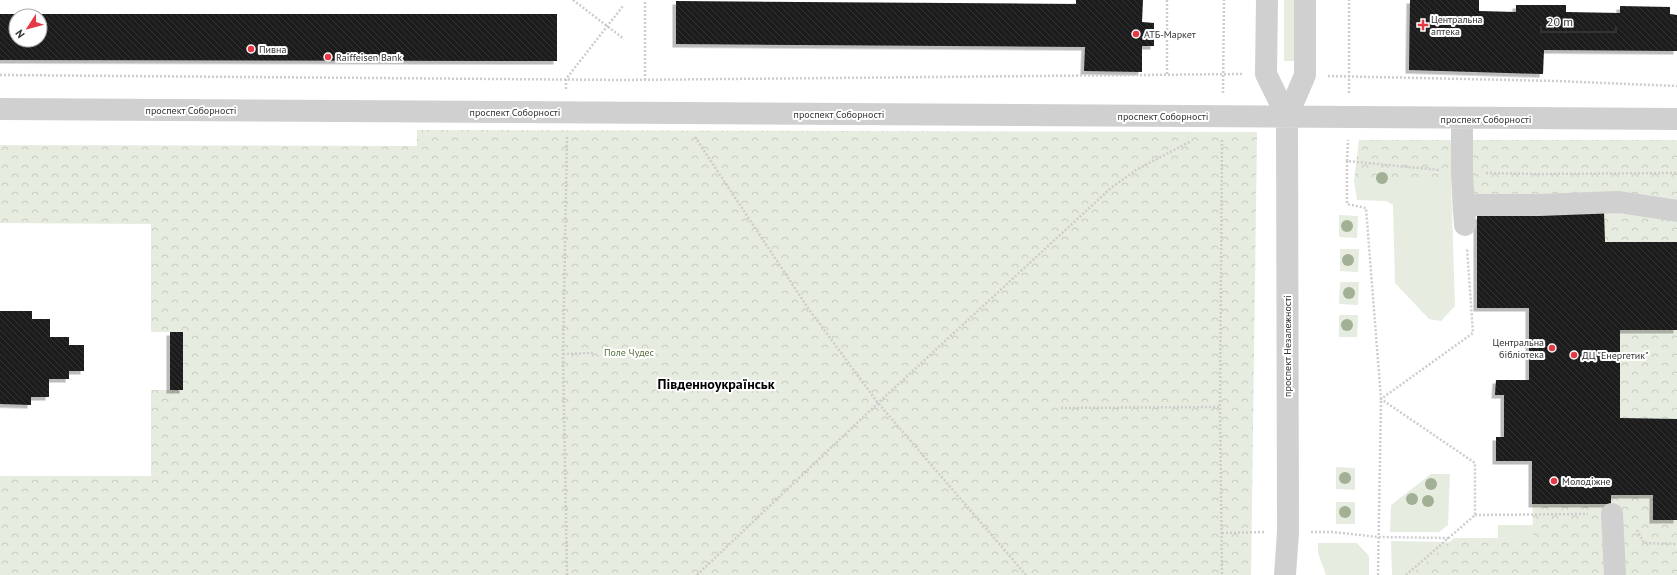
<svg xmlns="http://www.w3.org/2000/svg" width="1677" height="575" viewBox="0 0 1677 575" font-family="'PT Sans',sans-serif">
<defs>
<pattern id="park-crowns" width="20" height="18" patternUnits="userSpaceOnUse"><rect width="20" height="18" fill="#e6ecdf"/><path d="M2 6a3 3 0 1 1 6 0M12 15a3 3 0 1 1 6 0" fill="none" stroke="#c6cbc0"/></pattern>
<pattern id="building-back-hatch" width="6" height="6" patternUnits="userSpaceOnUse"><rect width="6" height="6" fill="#1a1a1a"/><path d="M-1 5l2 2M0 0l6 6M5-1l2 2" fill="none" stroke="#333"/></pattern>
<filter id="shadow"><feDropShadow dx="-3.5" dy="3.5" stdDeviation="0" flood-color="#0004"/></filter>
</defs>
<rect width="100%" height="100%" fill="#fff"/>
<!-- grass -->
<path fill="#e6ecdf" d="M1284,0H1296L1295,61H1284Z
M1354,181H1451L1455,306L1441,321L1429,319L1395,283L1393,205L1386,201L1357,200Z
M1339,215L1358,216L1357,238L1339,237Z
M1340,249H1359L1358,272L1340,271Z
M1340,282H1359L1358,305L1339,304Z
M1339,315H1358L1357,337H1339Z
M1336,467L1355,468V490L1336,489Z
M1431,474H1450L1448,525L1439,532H1390L1391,505Z
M1336,502H1355V524H1336Z
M1498,525H1599L1606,575H1392L1391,541L1498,543Z
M1318,543H1357L1369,556V575H1326L1318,553Z"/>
<!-- park -->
<path fill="url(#park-crowns)" d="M417,130L1257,132L1251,575H0V476H151V390H183V332H151V224L0,223V145L417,146Z
M1359,140H1677V575H1411L1454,538H1533L1532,461H1496V437H1504V395H1495L1496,380H1529V308H1477V216L1453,218L1451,181H1354Z"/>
<!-- building -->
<path fill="url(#building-back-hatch)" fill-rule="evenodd" filter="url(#shadow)" d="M1076,0H1143L1142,22L1154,23V46H1142V72L1084,71L1085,47L676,44V1L1076,4Z
M1410,0H1479V11L1516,12V5H1566V12L1620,13V6L1670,7V14L1677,15V51L1544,50L1543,74L1409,70Z
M0,14H557V61L0,60ZM16,16H40V40H16Z
M1604,212L1605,242H1677V330H1620V418L1677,419V520H1653V495H1611V504H1532V461H1496V437H1504V395H1495L1496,380H1529V308H1477V216Z
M0,311H32V319H50V337H69V345H84V371H69V379H49V397H31V405L0,404Z
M170,332H183V390H170Z"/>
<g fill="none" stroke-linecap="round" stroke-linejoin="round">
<!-- path -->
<path stroke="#cdcdcd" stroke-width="2.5" stroke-dasharray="2 2" stroke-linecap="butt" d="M573,0L624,39
M1167,74V0
M0,75L623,80L1243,74
M1328,76L1556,81L1677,86
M645,80V0
M566,89V79L623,6
M1223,93L1224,0
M1349,93V0
M695,137L808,308L878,403L1026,575
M1222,140L1220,407L1222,575
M1347,161L1348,140
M1486,173L1538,174L1677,173
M563,354L593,353
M1061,408L1220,407
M1475,515L1588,514
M1637,530L1644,543L1677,544
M1311,532H1333L1378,537L1449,538
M1222,533L1264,532
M567,575L563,354L567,136
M697,575L878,403L1111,188L1136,170L1191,141
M1378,575L1381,399L1366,208L1347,204V161L1439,170
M1406,575L1475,515V463L1381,399L1473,333L1467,248"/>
<!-- minor -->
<path stroke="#d0d0d0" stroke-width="22" d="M1267,0L1266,74L1287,117
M0,109L1677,119
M1462,119V172L1465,225
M1464,205H1539L1619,202L1677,211
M1612,514L1615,575
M1285,575L1288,532L1287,117L1305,75V0"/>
</g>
<!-- trees -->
<g fill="#a2b095">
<circle cx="1382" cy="178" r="6"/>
<circle cx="1347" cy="226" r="6"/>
<circle cx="1348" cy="260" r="6"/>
<circle cx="1349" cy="293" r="6"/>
<circle cx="1347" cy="325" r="6"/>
<circle cx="1345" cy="478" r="6"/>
<circle cx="1431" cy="484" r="6"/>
<circle cx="1412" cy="499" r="6"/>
<circle cx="1428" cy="501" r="6"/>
<circle cx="1345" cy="512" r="6"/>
</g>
<!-- markers -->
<g fill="#e63946" stroke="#fff" stroke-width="1.5">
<path d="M1421 19h4v4h4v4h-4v4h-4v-4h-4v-4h4z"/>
<circle cx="1136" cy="34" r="4"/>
<circle cx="251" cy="49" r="4"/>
<circle cx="328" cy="57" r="4"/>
<circle cx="1552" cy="348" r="4"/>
<circle cx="1574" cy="355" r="4"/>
<circle cx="1554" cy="481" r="4"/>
</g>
<g text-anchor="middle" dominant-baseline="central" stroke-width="4" stroke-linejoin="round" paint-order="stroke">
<!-- poi labels -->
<g font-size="10" fill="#333" stroke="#fff" text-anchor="start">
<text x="1431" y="19">Центральна<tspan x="1431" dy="12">аптека</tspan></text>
<text x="1144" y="34">АТБ-Маркет</text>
<text x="259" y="49">Пивна</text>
<text x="336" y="57">Raiffeisen Bank</text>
<text x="1544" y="342" text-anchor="end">Центральна<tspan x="1544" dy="12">бібліотека</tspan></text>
<text x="1582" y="355">ДЦ "Енергетик"</text>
<text x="1562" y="481">Молодіжне</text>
</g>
<!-- street labels -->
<g font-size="10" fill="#333" stroke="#fff">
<text x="191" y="110">проспект Соборності</text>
<text x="515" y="112">проспект Соборності</text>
<text x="839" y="114">проспект Соборності</text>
<text x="1163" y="116">проспект Соборності</text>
<text x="1486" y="119">проспект Соборності</text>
<text transform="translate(1287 346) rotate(-90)">проспект Незалежності</text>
</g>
<!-- park labels -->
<g font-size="10" fill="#56703f" stroke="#fff">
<text x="629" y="352">Поле Чудес</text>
</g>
<!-- district labels -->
<g font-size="14" font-weight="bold" fill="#000" stroke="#fff">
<text x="716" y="384">Південноукраїнськ</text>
</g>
</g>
<!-- north arrow -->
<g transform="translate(28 28) rotate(234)"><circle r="19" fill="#ffffff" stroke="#adadad"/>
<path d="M0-3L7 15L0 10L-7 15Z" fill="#e63946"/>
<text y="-6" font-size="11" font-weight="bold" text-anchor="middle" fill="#333333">N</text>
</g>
<!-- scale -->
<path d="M1541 26v6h75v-6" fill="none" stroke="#333333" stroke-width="2"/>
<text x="1547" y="26" font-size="12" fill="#333333" stroke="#ffffff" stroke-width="3" paint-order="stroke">20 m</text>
</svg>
